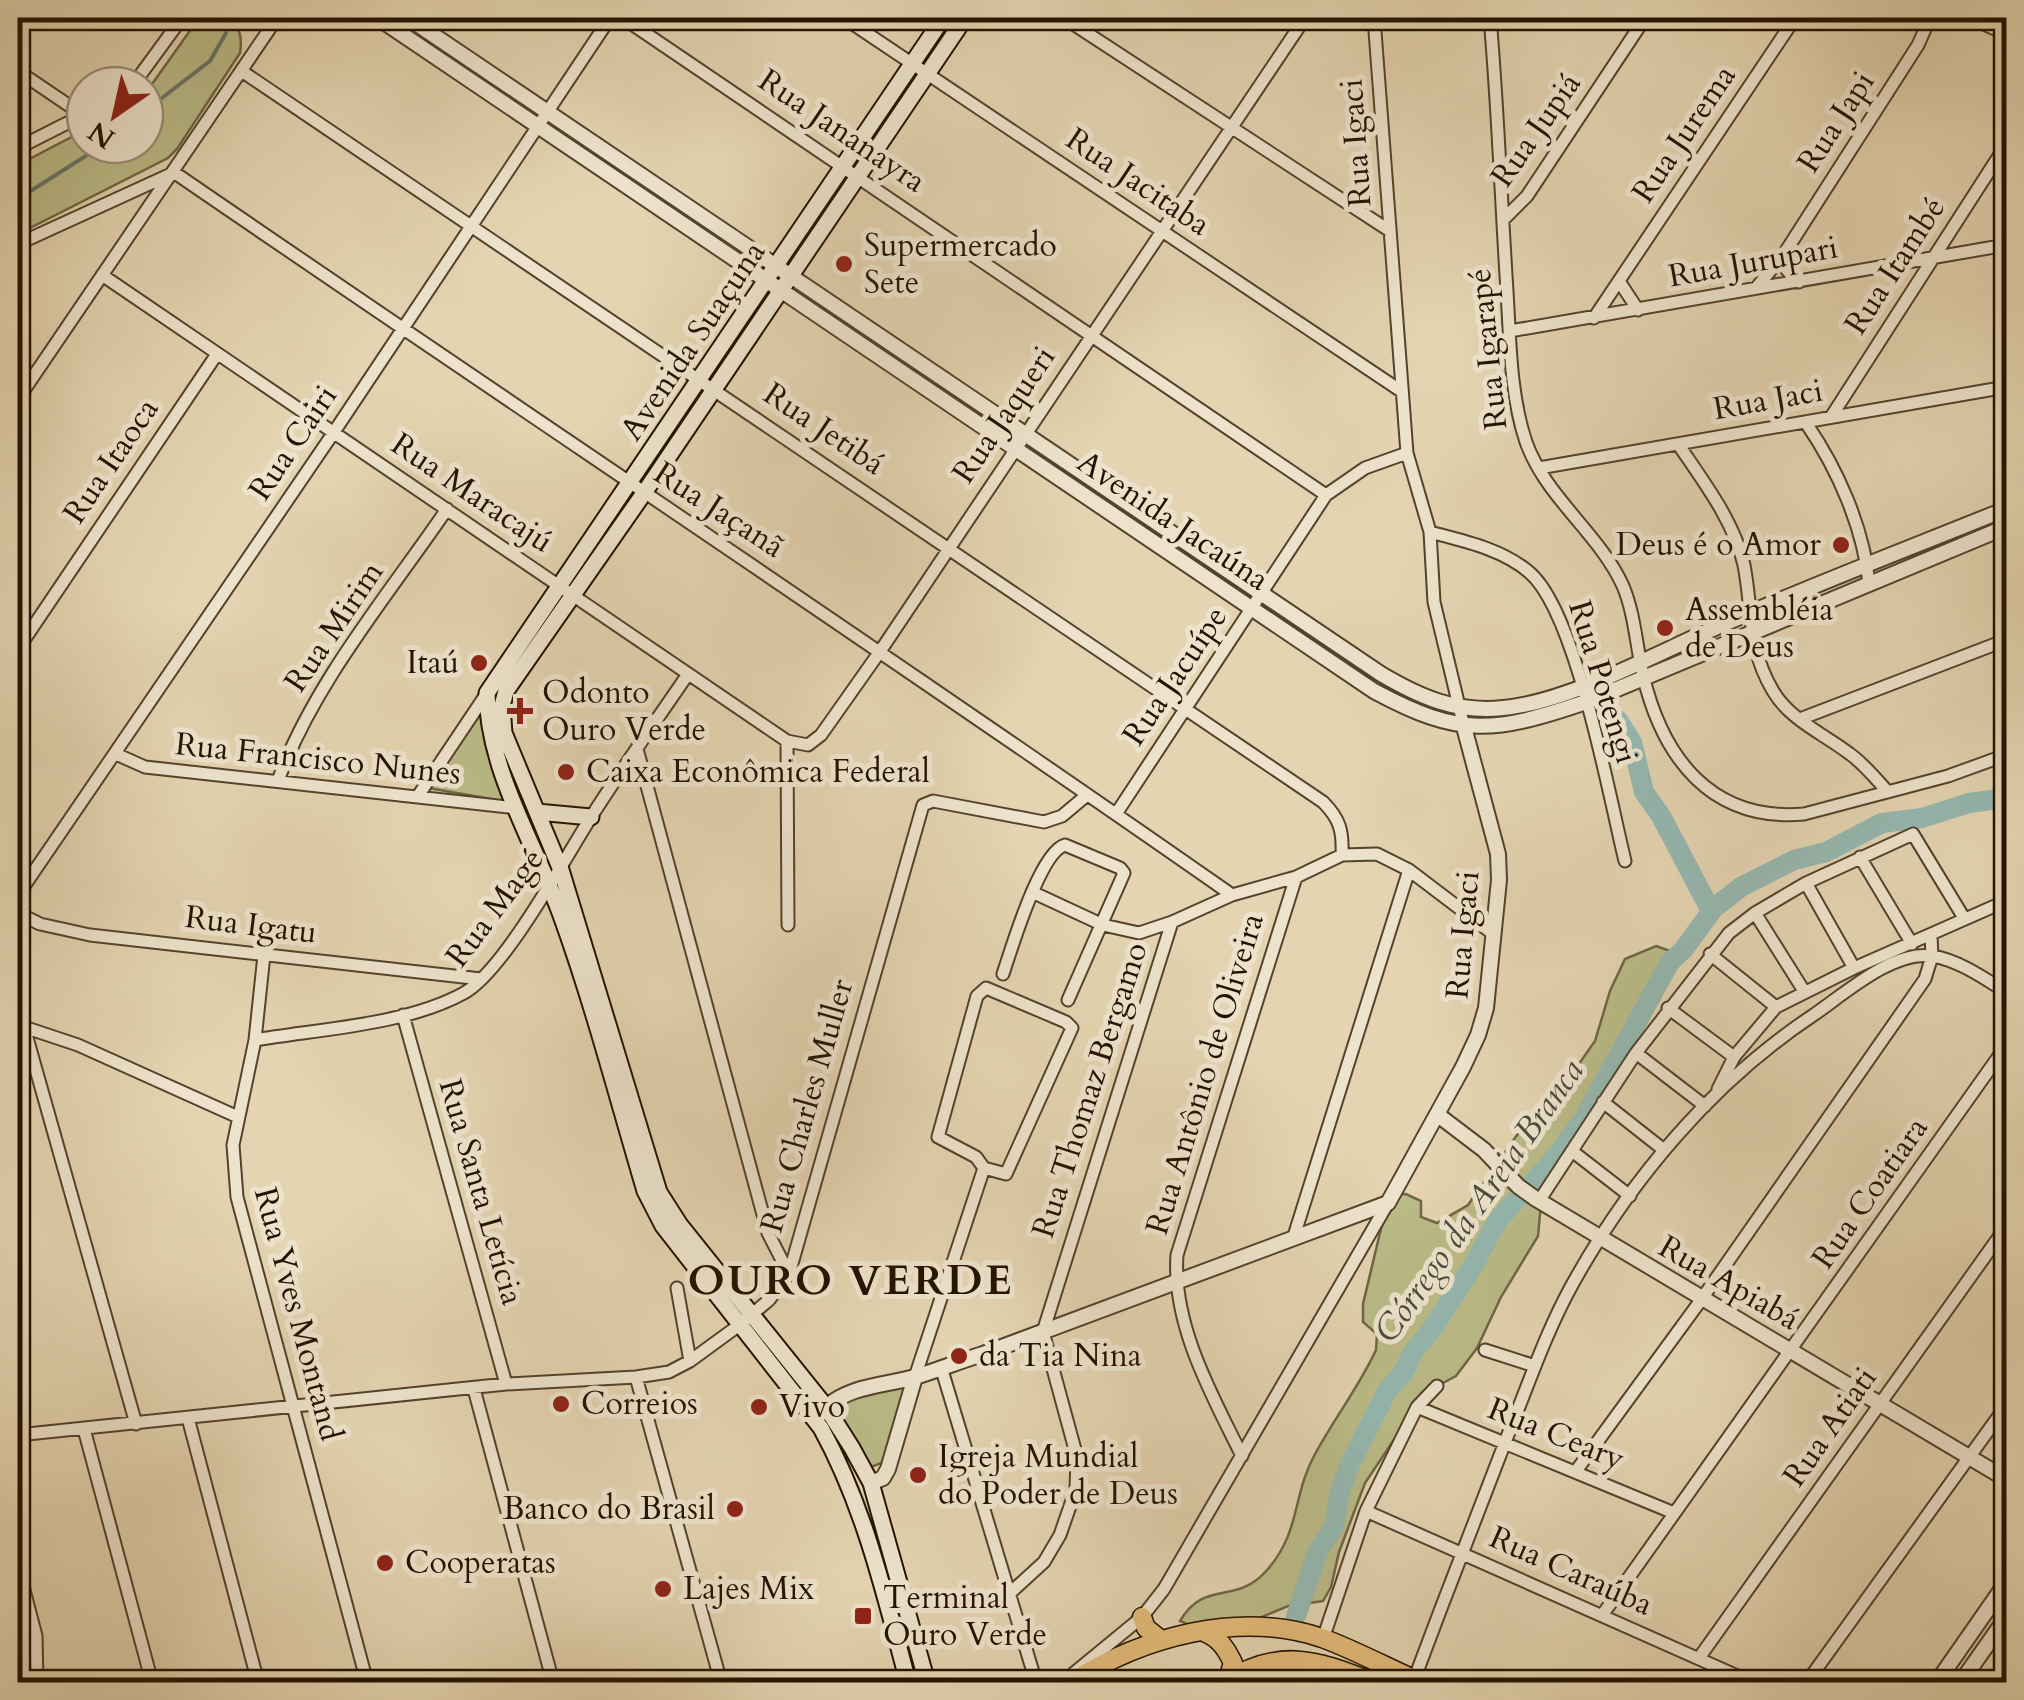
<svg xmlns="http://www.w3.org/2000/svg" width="2024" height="1700" viewBox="0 0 2024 1700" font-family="Cardo,serif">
<rect width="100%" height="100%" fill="#e4d4b1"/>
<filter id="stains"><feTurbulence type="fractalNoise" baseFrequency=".002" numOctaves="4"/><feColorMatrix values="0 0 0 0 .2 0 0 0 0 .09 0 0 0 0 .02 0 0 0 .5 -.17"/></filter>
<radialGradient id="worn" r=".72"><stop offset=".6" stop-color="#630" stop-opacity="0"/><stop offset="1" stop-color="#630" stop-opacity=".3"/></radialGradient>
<!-- green -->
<path fill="#babb87" stroke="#6f6644" stroke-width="2.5" d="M209,20C235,21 244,26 240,53L177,149L168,158L18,234V165L85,130V145H145V94L194,25Z
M478,710L509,802L428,788Z
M1656,946L1676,953L1621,1059L1543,1181L1538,1236L1501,1297L1477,1348L1456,1376L1441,1384L1415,1408L1365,1483L1339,1552L1331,1587L1323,1601L1288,1606L1250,1622L1196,1628L1180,1621C1205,1578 1236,1607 1268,1569C1300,1532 1293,1495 1314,1456C1333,1420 1359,1387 1376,1350L1377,1334L1363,1322V1304L1389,1195L1406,1194L1421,1201V1217L1437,1223L1468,1205L1517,1135L1555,1098L1595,1041L1610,991L1625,959Z
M908,1387L889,1460L871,1467L832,1409L862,1392Z"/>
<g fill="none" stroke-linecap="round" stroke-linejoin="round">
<!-- stream -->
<path stroke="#68766a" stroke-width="4" d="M145,111L210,61L226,33
M18,199L103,145"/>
<!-- river -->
<path stroke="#95b8b0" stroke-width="20" d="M1618,720L1632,742L1644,792L1661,816L1711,911
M1296,1616L1319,1549L1334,1526L1340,1491L1351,1462L1388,1389L1402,1375L1414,1351L1433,1328L1474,1264L1498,1220L1549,1165L1583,1120L1670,962L1683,950L1714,908L1741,887L1794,860L1826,852L1882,823L1922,818L1969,803L2006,798"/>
<defs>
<path id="minor" d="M160,18L175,28
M623,18L1326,495
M844,18L1401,391
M1064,18L1390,231
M1374,18L1407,453L1430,532L1434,602L1464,727
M1490,18C1498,108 1501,200 1507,291C1510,340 1510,394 1526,442C1546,498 1599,533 1623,586C1635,615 1636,645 1643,675C1663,759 1712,822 1804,814L1948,776L2006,755
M1970,18L2006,34
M18,71L83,115
M243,72L1323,802C1340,819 1343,831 1342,855
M133,85L182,18
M18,148L85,114
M175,173C526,414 882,650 1232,895
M1503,220L1527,196L1645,18
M18,244L171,174
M1784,254L1787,270L1799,282
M102,275L787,741L808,745L821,735L881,650L1305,18
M1619,281L1638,310
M1757,287L1784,254L1918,45L1930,18
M1594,318L1795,18
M1510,331L2006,245
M18,399L277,18
M1831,417L2006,145
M1806,423C1837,468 1864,528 1869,584
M1678,444C1703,481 1734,521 1744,565C1753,612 1747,647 1773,691C1790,720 1824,734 1850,754C1864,764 1876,779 1888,792
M1539,468L2006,387
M1430,532C1464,541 1502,549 1529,572C1576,611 1609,796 1625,861
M18,649L217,354
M1800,719L2006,640
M787,741L788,925
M637,749L768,1233L789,1274
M116,754L145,767L517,808
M278,781C313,684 389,594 447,509
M418,796L487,693
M1116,814L1326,495L1365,468L1407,453
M1860,857L1912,944
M1806,883L1854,968
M1032,892L1103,925L1139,933L1172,922L1232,895L1296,877L1342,855L1377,854L1409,870L1492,933
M18,895L334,432L610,18
M18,913L40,924L90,935L481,979
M1755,913L1804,991
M1710,954L1776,1007
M264,955L255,1040L233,1145L237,1197L367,1682
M1003,974C1012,947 1040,852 1065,845L1120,868L1124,873L1068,1000
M986,988L1066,1022L1072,1028L1006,1174L984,1168L976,1157L938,1137L977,996Z
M1668,1008L1734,1057
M403,1015L506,1384
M21,1026L78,1045L238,1117
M24,1027L136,1424
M255,1040C319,1029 406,1025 464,993C504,971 566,856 593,814C623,767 656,721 688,674
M1636,1053L1705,1106
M1718,1089L1734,1057L1776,1007L1854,968L2006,901
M1603,1102L1664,1150
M1572,1151L1630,1196
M1539,1201L1636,1053L1729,933L1755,913L1806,883L1913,834L1964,918
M1294,1236L1409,870
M677,1288L690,1361
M1485,1350L1535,1366
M941,1367L1036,1682
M636,1377L721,1682
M915,1377L984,1168
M474,1389L553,1682
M1417,1407L1674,1513
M188,1418L258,1682
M84,1429L152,1682
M18,1435L506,1384L636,1377L669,1372L690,1361L738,1326L769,1300L789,1274L923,805L933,801L1044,822L1062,816L1087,795
M1242,1456C1212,1395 1172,1325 1177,1255L1296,877
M1576,1471L1701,1300L1925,979L1932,956L1931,936
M1366,1511L1751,1682
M18,1567L36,1636L37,1682
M1009,1594L1044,1562L1060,1535L1076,1489L1077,1457L1043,1332L1172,922
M1603,1614L2006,1046
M1323,1639L1366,1511L1417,1407L1437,1386
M1699,1658L2006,1227
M1414,1680C1445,1597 1477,1514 1509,1432C1529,1383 1546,1332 1572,1285C1630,1180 1712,1083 1812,1016C1842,996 1892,950 1932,956C1958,960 1984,978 2006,992
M1063,1682L1142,1617L1164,1589L1388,1203
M1322,1682L1324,1662
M1807,1682L2006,1406"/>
<path id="tertiary" d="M378,18L1374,691C1461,738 1494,733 1586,702L2006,527
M408,18L1381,674C1420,697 1456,713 1503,708C1569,702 1655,654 1717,627C1812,585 1910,548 2006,509
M1438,1115L1484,1150L1518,1186L1536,1199L2006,1479
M826,1407C852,1385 883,1386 915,1377C938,1370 960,1361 983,1354L1388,1203L1463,1067L1478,1035L1486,1008L1499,880L1498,854L1464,727
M871,1483L883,1478L888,1469L915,1377
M1937,1682L2006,1583
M1961,1682L2006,1618"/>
<path id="secondary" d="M537,812L591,817
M908,1682C885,1596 865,1508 821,1428L663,1226L645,1191C618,1100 594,1007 562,918C536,845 488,772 487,693L943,18
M927,1682L871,1483L852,1448L826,1407L680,1225L659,1192L561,870L504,733L502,706L506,691L644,493L965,18"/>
<path id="primary" d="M1142,1617L1146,1628L1161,1640
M1204,1632C1219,1638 1226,1648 1233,1663L1227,1682
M1072,1682C1142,1637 1239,1610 1322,1638C1355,1650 1388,1668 1420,1682
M1226,1682C1278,1647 1318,1660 1372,1682"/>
</defs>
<!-- minor casing -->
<use href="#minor" stroke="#54422c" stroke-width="15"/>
<!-- tertiary casing -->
<use href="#tertiary" stroke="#54422c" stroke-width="18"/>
<!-- secondary casing -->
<use href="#secondary" stroke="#241200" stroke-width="19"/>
<!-- primary casing -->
<use href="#primary" stroke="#241200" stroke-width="21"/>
<!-- minor -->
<use href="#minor" stroke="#ede3cc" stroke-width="11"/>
<!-- tertiary -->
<use href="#tertiary" stroke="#ede3cc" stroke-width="14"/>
<!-- secondary -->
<use href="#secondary" stroke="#ede3cc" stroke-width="15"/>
<!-- primary -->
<use href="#primary" stroke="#e2ba78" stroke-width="18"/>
</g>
<!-- markers -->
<g fill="#8f2418" stroke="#ede3cc" stroke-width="4">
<circle cx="844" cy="264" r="10"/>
<circle cx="1841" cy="545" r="10"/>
<circle cx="1665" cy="628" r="10"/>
<circle cx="479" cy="663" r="10"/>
<path d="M515 696h10v10h10v10h-10v10h-10v-10h-10v-10h10z"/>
<circle cx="566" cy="772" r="10"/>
<circle cx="959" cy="1356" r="10"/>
<circle cx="561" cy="1404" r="10"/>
<circle cx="759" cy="1407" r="10"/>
<circle cx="918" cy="1475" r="10"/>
<circle cx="735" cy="1509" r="10"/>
<circle cx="385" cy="1563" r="10"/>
<circle cx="663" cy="1589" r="10"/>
<rect x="853" y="1606" width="20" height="20" rx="5"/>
</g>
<g text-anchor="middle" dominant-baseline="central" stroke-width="10" stroke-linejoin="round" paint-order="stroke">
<!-- street labels -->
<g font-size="32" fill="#241200" stroke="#ede3cc">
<text transform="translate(1836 122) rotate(-57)">Rua Japi</text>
<text transform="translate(1536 130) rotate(-55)">Rua Jupiá</text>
<text transform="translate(842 131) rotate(34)">Rua Jananayra</text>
<text transform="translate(1684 134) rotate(-56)">Rua Jurema</text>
<text transform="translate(1356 143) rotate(-94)">Rua Igaci</text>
<text transform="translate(1138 182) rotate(34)">Rua Jacitaba</text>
<text transform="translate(1753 262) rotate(-10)">Rua Jurupari</text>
<text transform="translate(1895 266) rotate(-57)">Rua Itambé</text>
<text transform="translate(693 341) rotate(-56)">Avenida Suaçuna</text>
<text transform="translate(1488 349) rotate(-96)">Rua Igarapé</text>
<text transform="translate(1768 400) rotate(-10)">Rua Jaci</text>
<text transform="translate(1004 415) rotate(-56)">Rua Jaqueri</text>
<text transform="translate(824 429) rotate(34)">Rua Jetibá</text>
<text transform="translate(293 443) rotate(-56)">Rua Cairi</text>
<text transform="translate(111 461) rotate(-56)">Rua Itaoca</text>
<text transform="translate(472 493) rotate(34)">Rua Maracajú</text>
<text transform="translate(719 510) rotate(33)">Rua Jaçanã</text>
<text transform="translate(1173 521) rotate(34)">Avenida Jacaúna</text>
<text transform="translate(334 627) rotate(-56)">Rua Mirim</text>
<text transform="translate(1175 676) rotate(-56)">Rua Jacuípe</text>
<text transform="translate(1603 682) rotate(73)">Rua Potengi</text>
<text transform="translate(318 759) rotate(6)">Rua Francisco Nunes</text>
<text transform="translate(495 908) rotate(-53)">Rua Magé</text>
<text transform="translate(251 925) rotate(7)">Rua Igatu</text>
<text transform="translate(1463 935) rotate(-85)">Rua Igaci</text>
<text transform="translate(1205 1074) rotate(-73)">Rua Antônio de Oliveira</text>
<text transform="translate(1090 1090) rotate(-72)">Rua Thomaz Bergamo</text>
<text transform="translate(807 1106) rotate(-74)">Rua Charles Muller</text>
<text transform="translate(481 1192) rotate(74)">Rua Santa Letícia</text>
<text transform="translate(1870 1193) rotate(-55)">Rua Coatiara</text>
<text transform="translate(1729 1283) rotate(30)">Rua Apiabá</text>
<text transform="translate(298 1314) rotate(75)">Rua Yves Montand</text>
<text transform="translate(1830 1427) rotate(-55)">Rua Atiati</text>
<text transform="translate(1556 1434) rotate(22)">Rua Ceary</text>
<text transform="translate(1571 1571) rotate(24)">Rua Caraúba</text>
</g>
<!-- poi labels -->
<g font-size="32" fill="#241200" stroke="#ede3cc" text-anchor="start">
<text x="864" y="246">Supermercado<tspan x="864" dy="37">Sete</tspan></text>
<text x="1821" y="545" text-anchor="end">Deus é o Amor</text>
<text x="1685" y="610">Assembléia<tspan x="1685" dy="37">de Deus</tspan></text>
<text x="459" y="663" text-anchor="end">Itaú</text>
<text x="542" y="693">Odonto<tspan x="542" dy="37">Ouro Verde</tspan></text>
<text x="586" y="772">Caixa Econômica Federal</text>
<text x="979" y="1356">da Tia Nina</text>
<text x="581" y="1404">Correios</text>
<text x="779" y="1407">Vivo</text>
<text x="938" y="1457">Igreja Mundial<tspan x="938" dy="37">do Poder de Deus</tspan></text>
<text x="715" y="1509" text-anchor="end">Banco do Brasil</text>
<text x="405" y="1563">Cooperatas</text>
<text x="683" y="1589">Lajes Mix</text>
<text x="883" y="1598">Terminal<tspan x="883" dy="37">Ouro Verde</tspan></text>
</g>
<!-- water labels -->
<g font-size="35" font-style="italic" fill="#4c4c3e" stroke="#ede3cc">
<text transform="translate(1479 1201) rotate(-55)">Córrego da Areia Branca</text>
</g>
<!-- district labels -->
<g font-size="42" font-weight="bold" letter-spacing="2.5" fill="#241200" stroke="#ede3cc">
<text x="851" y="1280">OURO VERDE</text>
</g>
</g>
<!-- margin -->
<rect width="2024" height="1700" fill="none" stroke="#e4d4b1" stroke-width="60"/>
<rect x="20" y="20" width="1984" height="1660" fill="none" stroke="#241200" stroke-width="5"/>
<rect x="30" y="30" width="1964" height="1640" fill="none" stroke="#241200" stroke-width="2.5"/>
<!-- north arrow -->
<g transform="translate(115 115) rotate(214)"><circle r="48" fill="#ede3cc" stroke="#9d8f7a" stroke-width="2.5"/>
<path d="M0-8L18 38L0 25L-18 38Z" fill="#8f2418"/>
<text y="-15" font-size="28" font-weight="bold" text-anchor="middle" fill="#241200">N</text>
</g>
<rect width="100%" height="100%" filter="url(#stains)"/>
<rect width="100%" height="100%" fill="url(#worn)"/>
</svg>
